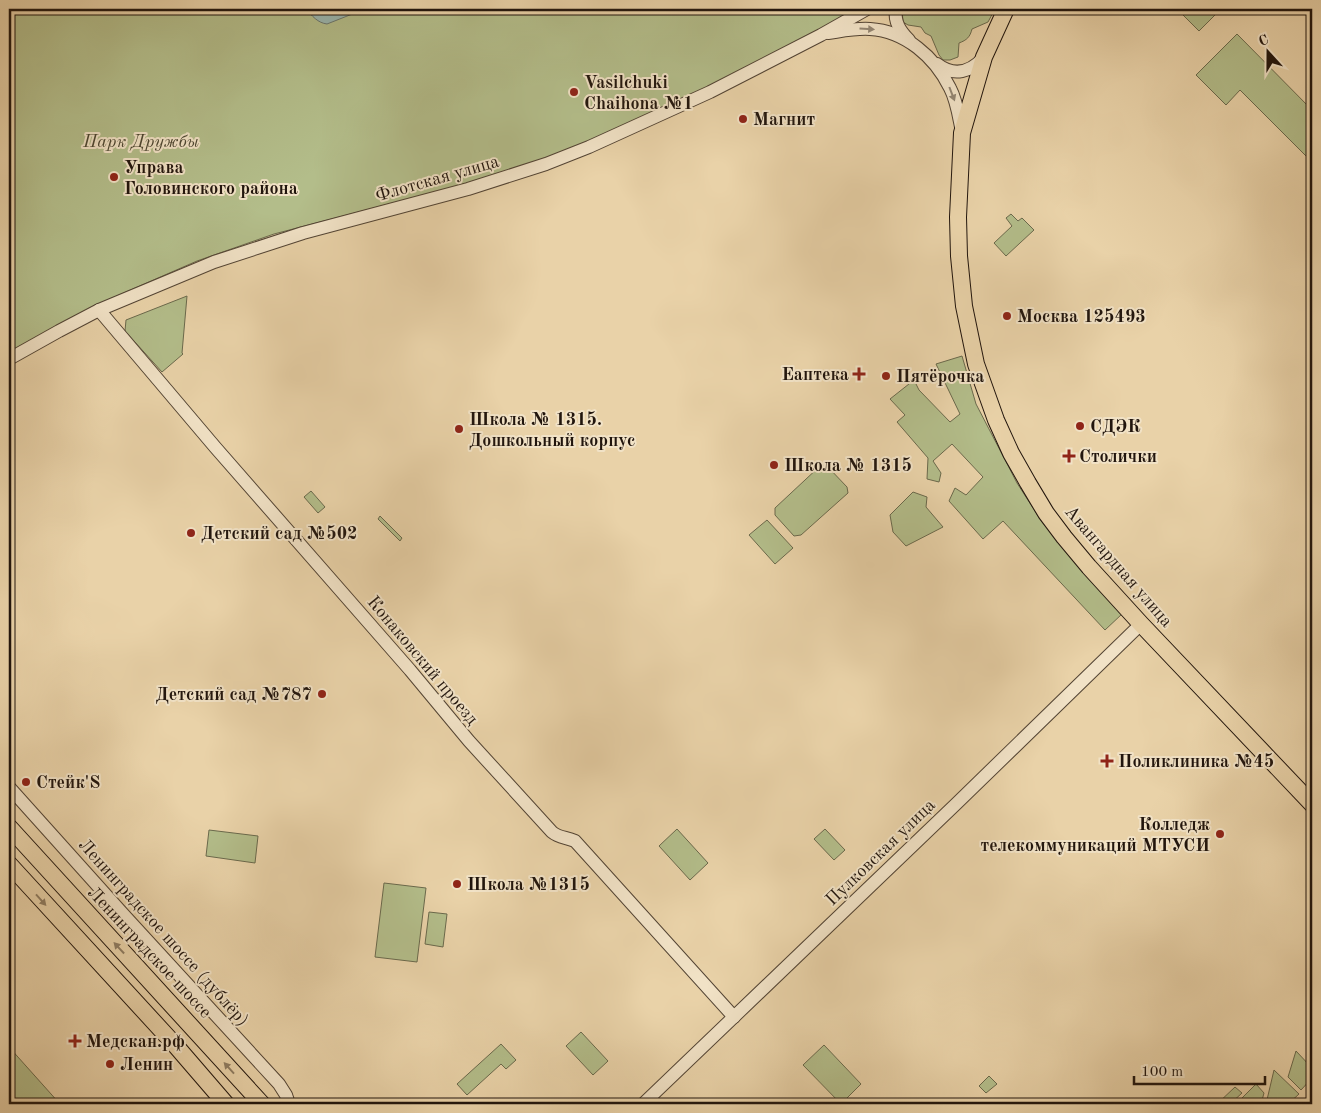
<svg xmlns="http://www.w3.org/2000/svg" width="1321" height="1113" font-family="'Old Standard TT',serif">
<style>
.green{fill:#b3bd8a;stroke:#6a694c}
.water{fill:#99b6b0;stroke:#69766f}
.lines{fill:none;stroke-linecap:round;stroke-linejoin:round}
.minor-casing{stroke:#534434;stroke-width:14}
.major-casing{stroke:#21150d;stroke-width:18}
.minor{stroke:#f1e2c6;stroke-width:12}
.major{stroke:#e9d2a8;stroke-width:16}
.oneway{fill:#938673}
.oneway2{fill:#8f7d62}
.poi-dot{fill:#8f2418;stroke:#f1e2c6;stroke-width:2}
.labels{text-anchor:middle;stroke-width:4;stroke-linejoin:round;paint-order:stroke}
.poi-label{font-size:18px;font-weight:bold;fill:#21150d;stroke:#f1e2c6;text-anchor:start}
.park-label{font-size:18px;font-style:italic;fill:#4d4732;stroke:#f1e2c6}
.street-label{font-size:18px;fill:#21150d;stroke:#f1e2c6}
</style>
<rect width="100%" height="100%" fill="#e9d2a8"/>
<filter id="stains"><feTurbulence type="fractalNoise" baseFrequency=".004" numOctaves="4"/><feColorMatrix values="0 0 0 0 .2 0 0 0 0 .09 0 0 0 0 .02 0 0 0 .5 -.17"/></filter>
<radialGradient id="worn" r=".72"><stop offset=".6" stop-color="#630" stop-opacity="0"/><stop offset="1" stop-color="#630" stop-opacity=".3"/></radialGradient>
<g class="green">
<polygon points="9,9 861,9 695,93 621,127 548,158 454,187 274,234 197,261 96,305 9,352"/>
<path d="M902 9H995L988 22 972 29C970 37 967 40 959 43L958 57 950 60H943L939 55 931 36 925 33 921 27 908 25 903 22Z"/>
<polygon points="1189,9 1221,9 1199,31 1183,15"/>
<polygon points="1237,34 1312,110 1312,162 1240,90 1226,105 1196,75"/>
<polygon points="1011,214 1018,221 1022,218 1034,230 1006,256 994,243 1012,226 1006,218"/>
<polygon points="187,296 182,353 183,354 162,372 125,331 126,320"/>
<polygon points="962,356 976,404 1017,483 1042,522 1122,614 1105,630 1003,521 983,539 949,501 955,488 966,495 983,477 952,444 933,461 941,473 939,482 927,479 928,458 897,422 905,415 890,399 914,380 919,390 950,422 960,414 936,364"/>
<polygon points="820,466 827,466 847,487 848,493 801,535 794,536 775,515 775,508"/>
<polygon points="311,491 325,507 318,513 304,497"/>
<polygon points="913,492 927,497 926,507 943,527 906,546 893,532 890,515"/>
<polygon points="380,516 402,538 400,541 378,519"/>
<polygon points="767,520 793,548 775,564 749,535"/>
<polygon points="677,829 708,863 690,880 659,846"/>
<polygon points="825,829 845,850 834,860 814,839"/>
<polygon points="209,830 258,836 255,863 206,856"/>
<polygon points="384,883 426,888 417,962 375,957"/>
<polygon points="429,912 447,914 443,947 425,944"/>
<polygon points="581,1032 608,1061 593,1075 566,1046"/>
<polygon points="501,1044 516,1060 506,1069 501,1064 467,1095 457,1084"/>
<polygon points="824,1045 861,1084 841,1104 803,1065"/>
<polygon points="9,1047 60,1104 9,1104"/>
<polygon points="1296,1051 1312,1068 1312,1078 1301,1090 1288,1077"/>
<polygon points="1274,1070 1299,1094 1288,1104 1266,1104"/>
<polygon points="989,1076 997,1084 986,1093 979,1086"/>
<polygon points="1256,1084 1264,1093 1261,1104 1236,1104"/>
<polygon points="1235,1087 1242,1093 1230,1104 1217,1104"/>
</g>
<path class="water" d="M306 9H365L327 24C318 23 312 16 306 9Z"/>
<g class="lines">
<g class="minor-casing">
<g id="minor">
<path d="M896 9C894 22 900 31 909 40"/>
<path d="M828 33C842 31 856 28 870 29 905 31 935 57 950 88 957 101 959 118 962 132"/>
<path d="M937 64C954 77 971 72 984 57"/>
<path d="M99 310 215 447 410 670 469 741 552 832C559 838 566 837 575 841L734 1017"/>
<polyline points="9,359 59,331 99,310 214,262 303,233 468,189 546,164 589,147 710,92 821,35 867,9"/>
<polyline points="9,787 123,914 279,1084 286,1095 289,1104"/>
<polyline points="643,1104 956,804 1141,624"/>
</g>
</g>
<g class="major-casing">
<g id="major">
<polyline points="1006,9 984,57 962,133 958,217 959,256 964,306 976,364 996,420 1011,453 1028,483 1046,513 1064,537 1089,567 1141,624 1312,804"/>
<polyline points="9,827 262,1104"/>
<polyline points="9,864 176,1046 226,1104"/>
</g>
</g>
<use href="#minor" class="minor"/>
<use href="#major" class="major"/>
</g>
<defs><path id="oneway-solid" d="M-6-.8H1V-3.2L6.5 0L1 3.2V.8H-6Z" transform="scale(1.25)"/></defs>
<g class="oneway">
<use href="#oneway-solid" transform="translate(867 29) rotate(3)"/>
<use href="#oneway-solid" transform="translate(952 94) rotate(69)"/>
</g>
<g class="oneway2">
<use href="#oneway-solid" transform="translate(41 900) rotate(48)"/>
<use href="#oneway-solid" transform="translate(119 948) rotate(-133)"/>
<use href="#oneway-solid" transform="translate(229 1068) rotate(-132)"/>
</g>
<g class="poi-dot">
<circle cx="574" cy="92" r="5"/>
<circle cx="743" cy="119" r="5"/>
<circle cx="114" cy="177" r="5"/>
<circle cx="1007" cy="316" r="5"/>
<path d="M856.5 366.5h5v5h5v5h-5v5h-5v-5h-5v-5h5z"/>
<circle cx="886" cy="376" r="5"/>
<circle cx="1080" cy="426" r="5"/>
<circle cx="459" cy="429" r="5"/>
<path d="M1066.5 448.5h5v5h5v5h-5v5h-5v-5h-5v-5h5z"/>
<circle cx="774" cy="465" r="5"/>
<circle cx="191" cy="533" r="5"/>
<circle cx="322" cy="694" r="5"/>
<path d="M1104.5 753.5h5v5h5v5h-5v5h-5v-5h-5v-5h5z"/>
<circle cx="26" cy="782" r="5"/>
<circle cx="1220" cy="834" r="5"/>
<circle cx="457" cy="884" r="5"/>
<path d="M72.5 1033.5h5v5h5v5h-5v5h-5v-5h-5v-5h5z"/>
<circle cx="110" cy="1064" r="5"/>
</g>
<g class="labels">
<g class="poi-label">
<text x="584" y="88">Vasilchuki<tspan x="584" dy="21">Chaihona №1</tspan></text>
<text x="753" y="125">Магнит</text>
<text x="124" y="173">Управа<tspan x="124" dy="21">Головинского района</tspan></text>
<text x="1017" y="322">Москва 125493</text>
<text x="849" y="380" text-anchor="end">Еаптека</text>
<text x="896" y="382">Пятёрочка</text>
<text x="469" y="425">Школа № 1315.<tspan x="469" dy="21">Дошкольный корпус</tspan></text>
<text x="1090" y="432">СДЭК</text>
<text x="1079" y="462">Столички</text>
<text x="784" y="471">Школа № 1315</text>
<text x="201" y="539">Детский сад №502</text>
<text x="312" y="700" text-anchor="end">Детский сад №787</text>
<text x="1118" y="767">Поликлиника №45</text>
<text x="36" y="788">Стейк'S</text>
<text x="1210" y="830" text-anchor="end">Колледж<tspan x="1210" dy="21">телекоммуникаций МТУСИ</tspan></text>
<text x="467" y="890">Школа №1315</text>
<text x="86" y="1047">Медскан.рф</text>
<text x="120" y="1070">Ленин</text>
</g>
<g class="park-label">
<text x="141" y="147">Парк Дружбы</text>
</g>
<g class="street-label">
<text transform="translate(437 178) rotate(-16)" y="6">Флотская улица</text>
<text transform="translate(1119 566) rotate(49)" y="6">Авангардная улица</text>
<text transform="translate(423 660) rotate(50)" y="6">Конаковский проезд</text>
<text transform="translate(880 852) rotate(-44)" y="6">Пулковская улица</text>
<text transform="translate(164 932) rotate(48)" y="6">Ленинградское шоссе (дублёр)</text>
<text transform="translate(150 952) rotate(47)" y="6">Ленинградское шоссе</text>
</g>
</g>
<rect width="1321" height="1113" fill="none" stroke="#e9d2a8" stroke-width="30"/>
<rect x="10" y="10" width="1301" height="1093" fill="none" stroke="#21150d" stroke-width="2.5"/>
<rect x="15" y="15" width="1291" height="1083" fill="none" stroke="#21150d"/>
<g transform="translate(1268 52) rotate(339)" stroke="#f1e2c6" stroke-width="4" paint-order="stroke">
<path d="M0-4L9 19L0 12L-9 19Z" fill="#21150d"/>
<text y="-8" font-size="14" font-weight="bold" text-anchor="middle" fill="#21150d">С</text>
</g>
<path d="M1134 1076v8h131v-8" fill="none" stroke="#21150d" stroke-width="2.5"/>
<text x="1141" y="1076" font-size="15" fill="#21150d" stroke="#f1e2c6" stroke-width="4" paint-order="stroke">100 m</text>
<rect width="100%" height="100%" filter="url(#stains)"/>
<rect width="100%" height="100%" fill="url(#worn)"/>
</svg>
